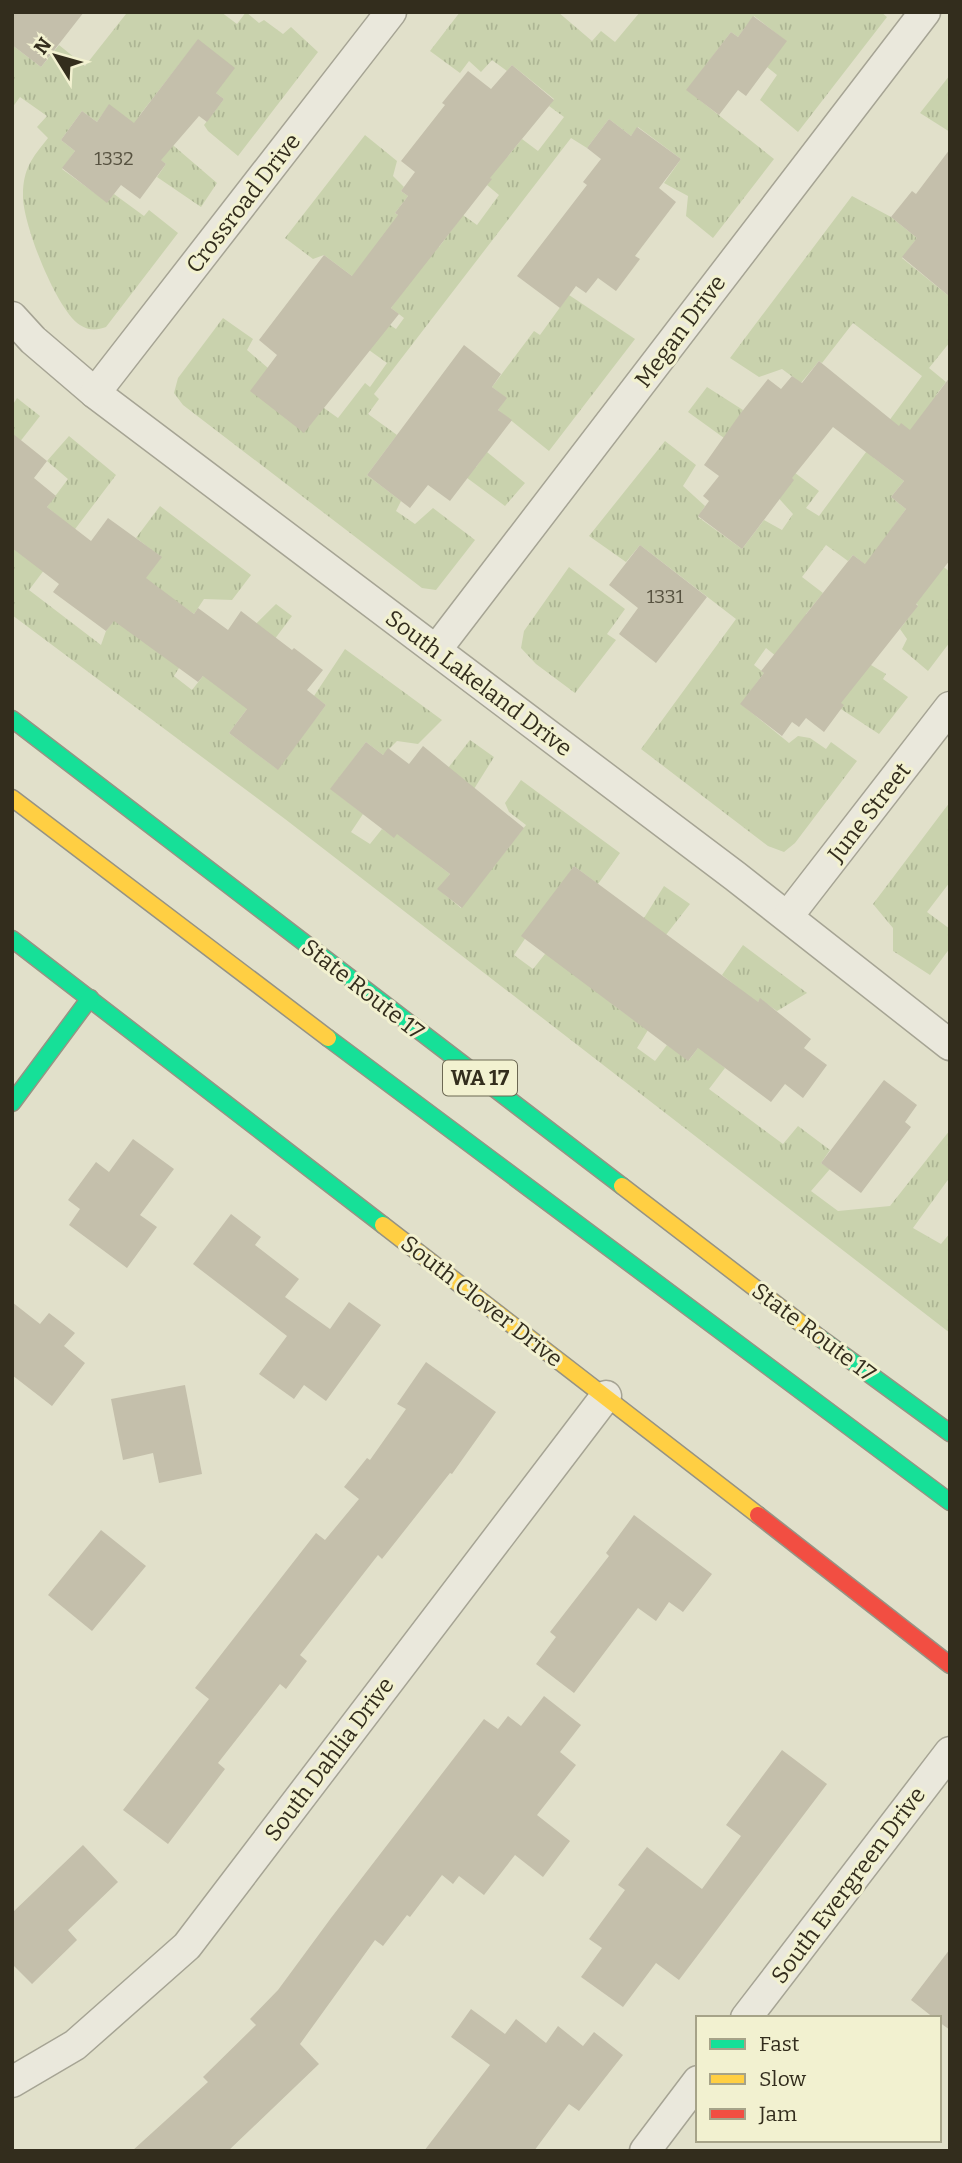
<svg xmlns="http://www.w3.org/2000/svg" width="962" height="2163" font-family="Bitter,serif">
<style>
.grass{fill:url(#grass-tufts)}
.building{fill:#c4bfab}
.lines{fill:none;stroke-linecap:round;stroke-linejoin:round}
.street-casing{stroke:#a6a494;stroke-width:33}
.fast-casing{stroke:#969384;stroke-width:19}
.slow-casing{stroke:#969384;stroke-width:19}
.jam-casing{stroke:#969384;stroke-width:19}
.street{stroke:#eae8dc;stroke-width:30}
.fast{stroke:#16e098;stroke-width:16}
.slow{stroke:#ffcf43;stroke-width:16}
.jam{stroke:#f24e42;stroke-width:16}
.labels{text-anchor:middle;stroke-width:6;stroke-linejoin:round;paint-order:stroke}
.number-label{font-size:19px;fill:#575240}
.shield{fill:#f2f1d0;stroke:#6c6853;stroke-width:2}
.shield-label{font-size:21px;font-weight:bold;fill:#332d1d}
.street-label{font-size:23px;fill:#332d1d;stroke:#f2f1d0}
</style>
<defs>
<pattern id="grass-tufts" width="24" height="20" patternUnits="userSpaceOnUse" patternTransform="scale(1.75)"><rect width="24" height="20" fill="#c9d2ad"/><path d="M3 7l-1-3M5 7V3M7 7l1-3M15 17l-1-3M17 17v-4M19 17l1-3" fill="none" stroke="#adb594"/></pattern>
</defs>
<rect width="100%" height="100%" fill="#e1e0ca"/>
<g class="grass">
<path d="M125 12H221L237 24 246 12 259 23 264 20 283 34 291 27 318 52 238 156 208 131 204 125 224 99 216 93 198 40 139 116 217 183 201 207 157 177 166 164 135 141 109 105 97 122 82 111 61 140 75 151 62 169 107 202 114 194 144 216 149 210 178 233 106 327C97 330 89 331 80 325 57 311 22 223 23 195 23 169 32 158 48 138L37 127 47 116 20 97 12 108V45L41 67 59 45 85 66 126 14Z"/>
<polygon points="460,12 558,12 592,41 601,31 615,42 640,12 881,12 887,17 798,132 760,100 777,75 767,67 786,41 754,16 738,37 731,32 687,90 774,159 713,238 686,216 688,196 664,183 681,159 638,127 631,136 609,119 587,148 571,138 374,394 379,399 368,414 397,435 367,475 401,501 396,511 415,524 433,508 475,540 436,590 422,588 183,405 174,393 178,378 223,318 253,339 247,350 268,368 338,418 365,383 370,387 387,363 362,345 381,319 396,329 404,318 391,308 410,282 352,276 324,255 313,259 285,238 365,135 397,161 393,176 404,187 401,191 408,196 395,213 439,247 463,215 477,225 499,195 487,185 491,179 479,169 508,156 522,139 538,151 564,117 549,106 554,99 512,65 507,71 492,60 481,72 469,61 460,73 430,51"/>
<polygon points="950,75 950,132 920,113"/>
<polygon points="852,196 891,217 917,238 902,258 950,297 950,342 929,368 946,382 936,395 943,402 933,414 874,458 904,481 891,497 906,509 893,527 950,572 950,642 928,671 902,649 907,639 900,629 918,605 853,555 848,561 826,545 802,577 823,593 806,614 871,665 886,674 883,679 908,697 879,734 841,709 766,648 754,665 764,673 741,704 789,743 798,736 810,738 826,749 831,742 857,761 795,843 784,852 768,846 641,749 736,619 640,545 626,562 589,536 665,441 696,465 683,486 705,506 698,517 742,549 764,520 782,530 793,514 724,438 688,412 707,387 743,410 733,426 819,491 806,508 819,516 922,376 853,323 822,363 819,361 801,383 782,369 759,377 730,358"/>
<polygon points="569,295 635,339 549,451 498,410 506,398 492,387 534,331 540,335"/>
<polygon points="17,398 40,416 12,452 12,406"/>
<polygon points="69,436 116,475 29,590 101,645 106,631 161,557 136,538 160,506 251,575 232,600 204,599 194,614 176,601 179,668 174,676 192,690 203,676 276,604 292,616 241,684 256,697 229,733 277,769 326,705 314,696 345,649 442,720 418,744 397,741 383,755 366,742 331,789 363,814 351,832 370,844 382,829 394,837 470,740 494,757 474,789 420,851 450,874 438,889 461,908 526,825 509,812 505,803 521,780 620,853 598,884 574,866 514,955 533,969 545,954 644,918 664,886 690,904 612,1004 648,1030 637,1048 655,1061 667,1045 689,1060 741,990 722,975 743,945 807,993 777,1011 760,999 715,1060 725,1068 709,1089 783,1144 798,1126 830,1150 821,1163 830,1169 811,1191 838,1211 890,1206 950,1130 950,1177 913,1228 941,1244 950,1233 950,1333 285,819 12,615 12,548 63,520 47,507 68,479 47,461"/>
<polygon points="487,452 525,483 505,506 459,472 466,462 476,467"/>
<polygon points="569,567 625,609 607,634 616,640 575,693 536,664 521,648 524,631"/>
<polygon points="950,802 950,882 927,912 950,929 950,948 930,975 893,951 893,928 873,904"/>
</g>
<g class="building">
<polygon points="12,12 84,12 41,67 12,45"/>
<polygon points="753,16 787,41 746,96 738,90 719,115 686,90 731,32 738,37"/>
<polygon points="198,39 235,68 216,93 224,99 207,122 199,116 161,160 166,164 140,199 121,185 107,203 62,168 75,151 61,140 82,111 97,122 109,104 134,123"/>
<polygon points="512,65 554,100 490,178 492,179 391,308 399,314 304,433 250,391 277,355 259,340 324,255 352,276 398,215 395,213 408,196 401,191 415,172 401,161 445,105 442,103 468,71 491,89"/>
<polygon points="609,119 631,136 637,127 681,159 659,188 676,202 635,256 640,259 616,291 598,278 586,293 576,286 560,308 517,276 587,185 583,182 601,159 587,148"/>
<polygon points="950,149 950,297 902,257 917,238 891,217 912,191 916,194"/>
<polygon points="464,345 501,374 492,387 507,398 498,410 512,420 450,501 428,485 410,508 367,475"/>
<polygon points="819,361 899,426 901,423 910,430 950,377 950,560 916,604 918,606 841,703 844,705 824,732 806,718 799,727 792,722 782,736 740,704 764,673 761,671 853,555 865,564 906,509 891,497 904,481 833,427 792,478 794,480 742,549 698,516 709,501 703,496 719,476 704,465 740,414 768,379 781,389 792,376 802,383"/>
<polygon points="12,433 47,461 34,478 56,496 47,507 91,541 108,518 162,557 146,578 194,614 198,608 228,630 241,611 292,650 294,648 323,670 307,690 326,705 278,770 229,733 247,709 203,676 198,682 114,621 106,631 53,592 59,584 12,548"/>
<polygon points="640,545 707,597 656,663 619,634 638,608 609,585"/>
<polygon points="366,742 383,755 388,748 409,764 423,746 524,828 462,908 437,889 450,874 397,834 394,838 330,789"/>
<polygon points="574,866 758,1002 760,998 811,1039 804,1048 827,1065 803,1098 785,1084 771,1102 698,1048 688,1061 521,936"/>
<polygon points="884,1080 917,1105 905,1122 911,1127 861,1193 821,1163"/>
<polygon points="133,1139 174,1169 140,1215 157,1227 127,1268 69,1225 80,1209 68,1200 96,1162 109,1172"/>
<polygon points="231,1214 261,1237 255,1245 299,1279 285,1297 330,1329 349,1302 381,1325 326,1401 304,1385 294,1399 259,1374 287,1336 193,1264"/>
<polygon points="12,1302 40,1324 49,1313 75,1333 64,1346 85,1363 52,1406 12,1375"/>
<polygon points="426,1362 496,1412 452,1474 450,1473 382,1559 378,1555 300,1655 307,1661 286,1689 280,1684 218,1763 225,1769 168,1844 123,1810 209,1699 195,1688 316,1533 325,1540 359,1499 344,1487 367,1458 370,1460 406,1409 397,1404"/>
<polygon points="185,1385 202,1474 159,1483 153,1453 123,1460 111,1399"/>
<polygon points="634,1515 712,1574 683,1612 669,1602 656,1621 638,1608 574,1693 536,1664 556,1637 550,1632 609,1556 606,1553"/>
<polygon points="101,1530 146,1566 92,1631 48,1595"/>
<polygon points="544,1696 581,1725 560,1752 576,1765 537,1815 570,1841 543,1877 515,1855 484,1895 459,1876 453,1884 442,1875 410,1917 407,1915 383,1946 375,1940 300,2044 319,2064 228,2151 132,2151 208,2082 203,2077 256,2025 250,2019 278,1990 331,1918 484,1719 498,1729 508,1716 521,1726"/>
<polygon points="782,1750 827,1784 679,1980 656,1963 623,2007 581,1977 602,1948 589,1939 625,1890 618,1885 647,1847 702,1889 741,1836 726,1825"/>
<polygon points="83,1845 118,1882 68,1930 77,1940 32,1984 12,1964 12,1913"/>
<polygon points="950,1949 950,2030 939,2022 939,2018 934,2018 911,2000"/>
<polygon points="471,2009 505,2034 516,2019 546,2043 558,2026 583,2046 594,2032 623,2055 579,2111 569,2104 534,2151 424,2151 490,2065 451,2037"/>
</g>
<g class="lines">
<g class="street-casing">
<g id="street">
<polyline points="12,317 33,340 95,393 735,876 950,1045"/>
<polyline points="95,393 391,12"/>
<polyline points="436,650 925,12"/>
<polyline points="788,916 950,707"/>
<polyline points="746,2018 950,1752"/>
<polyline points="12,2082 75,2045 187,1946 606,1396"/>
<polyline points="645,2151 698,2081"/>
</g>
</g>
<g class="fast-casing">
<g id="fast">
<polyline points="12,719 622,1186"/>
<polyline points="12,939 383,1225"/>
<polyline points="328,1038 950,1502"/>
<polyline points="12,1103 90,998"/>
<polyline points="820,1338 950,1433"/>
</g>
</g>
<g class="slow-casing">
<g id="slow">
<polyline points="12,798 328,1038"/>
<polyline points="622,1186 820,1338"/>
<polyline points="383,1225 758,1515"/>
</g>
</g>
<g class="jam-casing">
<polyline id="jam" points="758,1515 950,1665"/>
</g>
<use href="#street" class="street"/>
<use href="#fast" class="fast"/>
<use href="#slow" class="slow"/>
<use href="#jam" class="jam"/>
</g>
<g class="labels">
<g class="number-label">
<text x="114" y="165">1332</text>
<text x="665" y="603">1331</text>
</g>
<rect class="shield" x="443" y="1060.5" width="74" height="35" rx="5"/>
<g class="shield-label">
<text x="480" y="1085">WA 17</text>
</g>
<g class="street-label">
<text transform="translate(243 203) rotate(-52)" y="8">Crossroad Drive</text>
<text transform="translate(680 331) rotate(-53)" y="8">Megan Drive</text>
<text transform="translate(479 683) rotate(37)" y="8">South Lakeland Drive</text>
<text transform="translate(869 812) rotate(-52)" y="8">June Street</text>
<text transform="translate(363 989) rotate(38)" y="8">State Route 17</text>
<text transform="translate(482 1301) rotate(38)" y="8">South Clover Drive</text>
<text transform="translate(814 1332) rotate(37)" y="8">State Route 17</text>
<text transform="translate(329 1759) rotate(-53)" y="8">South Dahlia Drive</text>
<text transform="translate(848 1885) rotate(-53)" y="8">South Evergreen Drive</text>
</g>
</g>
<rect width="962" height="2163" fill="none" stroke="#332d1d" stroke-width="28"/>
<rect x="696" y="2016" width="245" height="126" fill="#f2f1d0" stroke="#a6a388" stroke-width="2"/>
<rect x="710" y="2039" width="35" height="10" fill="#16e098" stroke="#a6a388" stroke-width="2"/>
<text x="759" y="2051" font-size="21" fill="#332d1d">Fast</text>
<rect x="710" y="2074" width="35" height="10" fill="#ffcf43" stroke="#a6a388" stroke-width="2"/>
<text x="759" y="2086" font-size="21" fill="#332d1d">Slow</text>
<rect x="710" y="2109" width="35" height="10" fill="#f24e42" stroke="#a6a388" stroke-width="2"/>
<text x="759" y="2121" font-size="21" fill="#332d1d">Jam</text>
<g transform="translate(56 56) rotate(307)" stroke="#f2f1d0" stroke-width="5" paint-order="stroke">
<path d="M0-5L12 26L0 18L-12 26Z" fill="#332d1d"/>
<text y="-10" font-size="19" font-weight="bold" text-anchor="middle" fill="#332d1d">N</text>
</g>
</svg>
